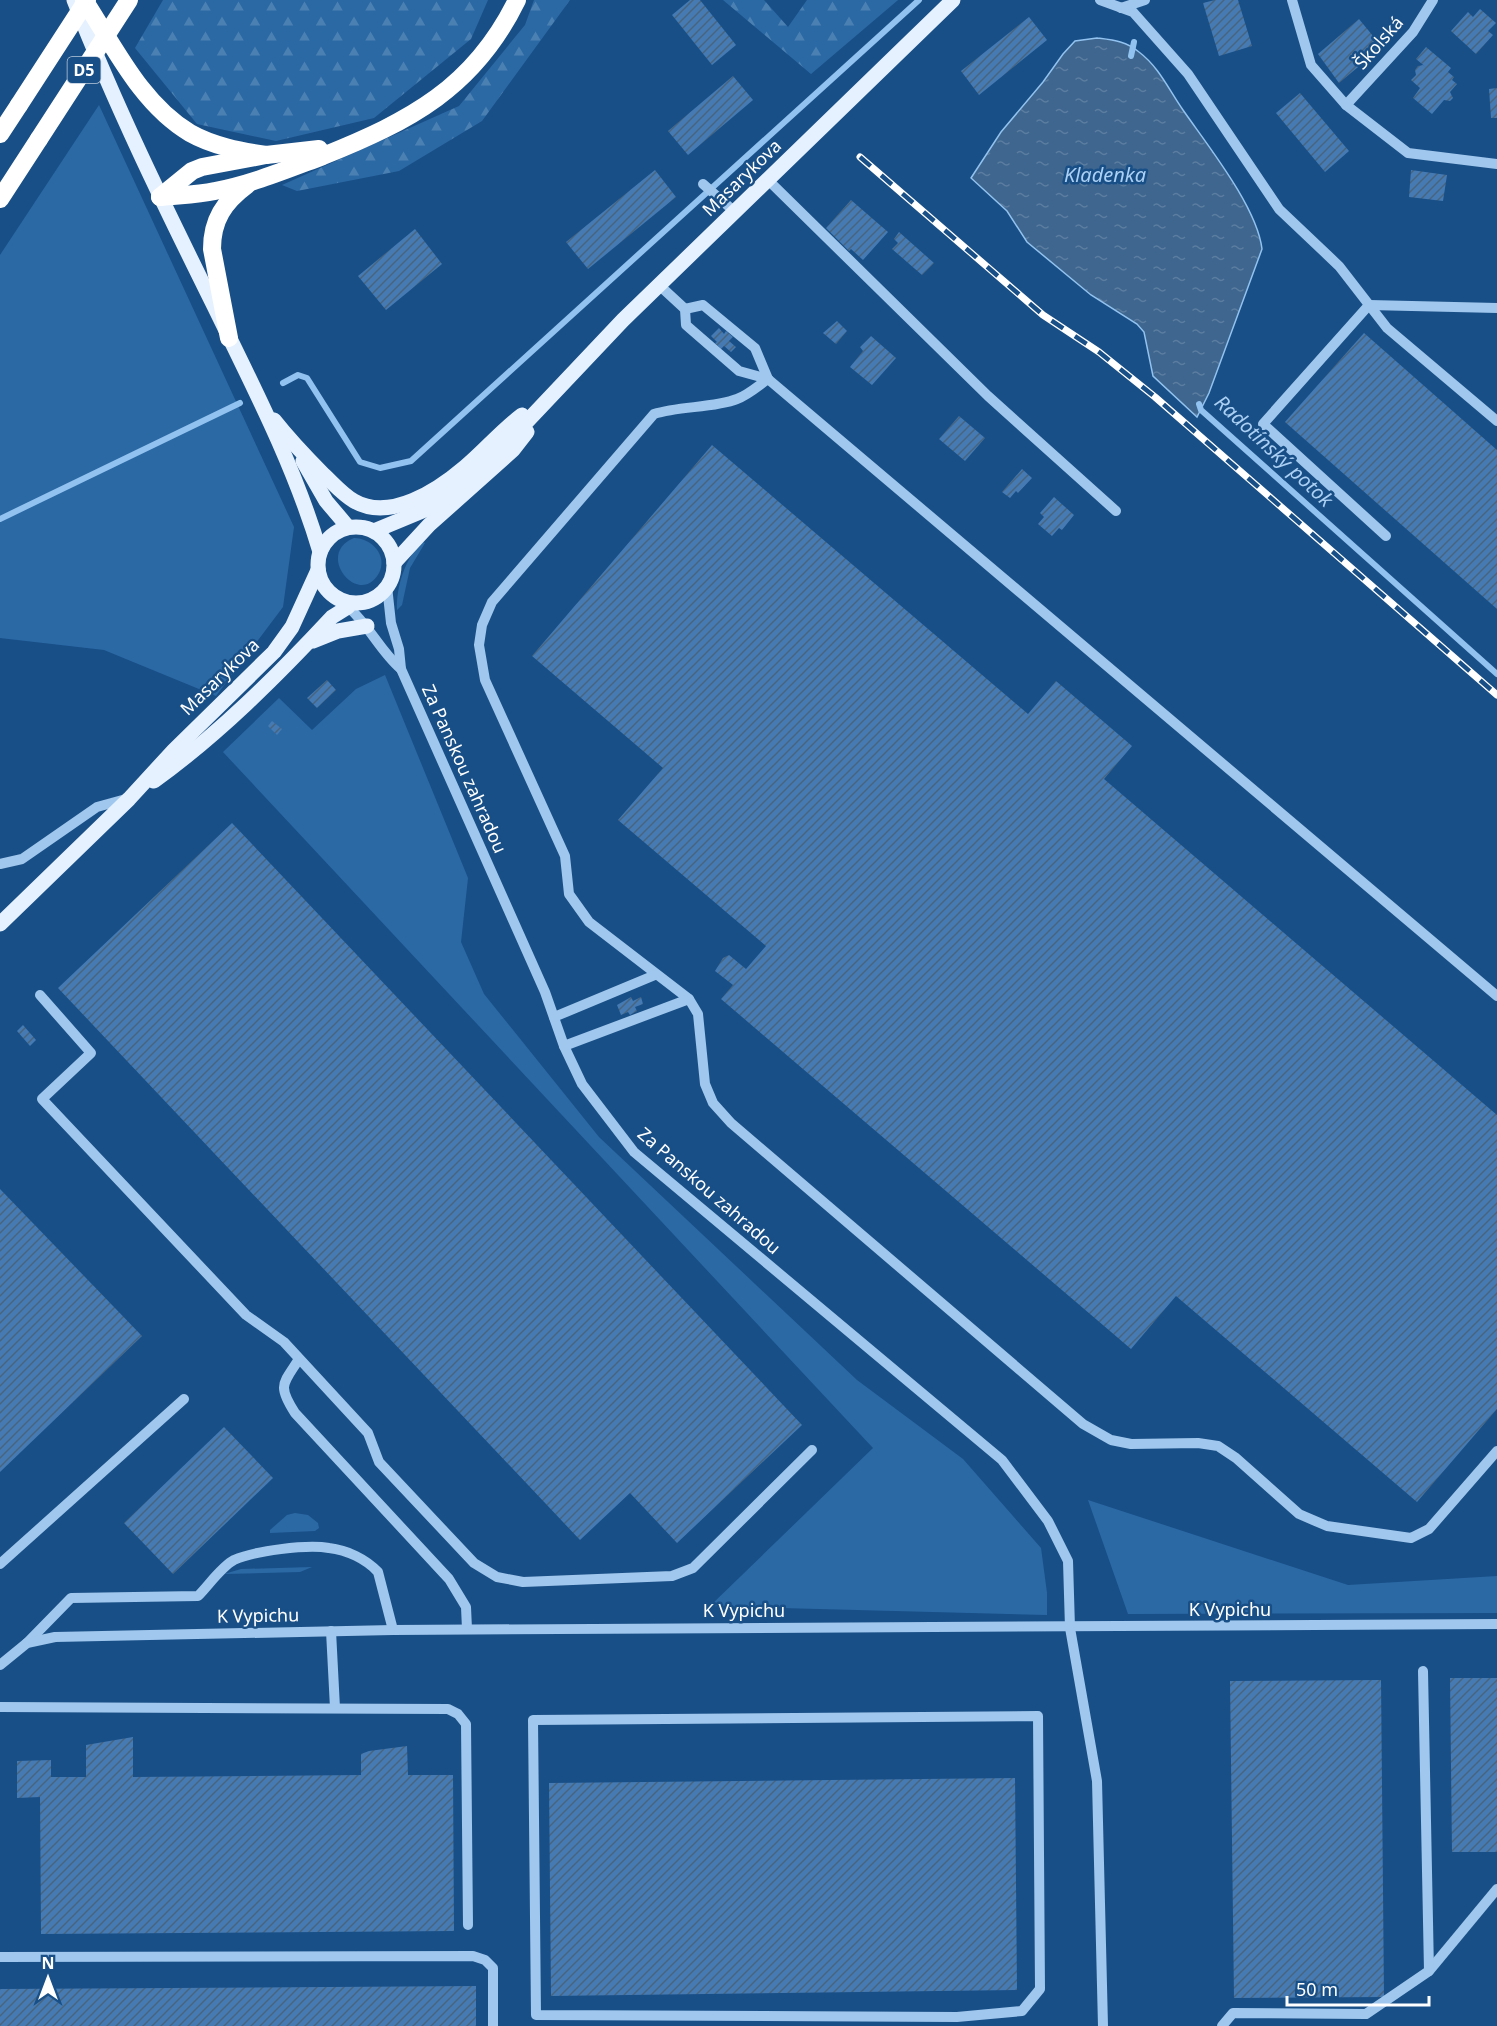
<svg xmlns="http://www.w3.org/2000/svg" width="1497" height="2026" font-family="'Noto Sans',sans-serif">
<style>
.grass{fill:#2b69a5}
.forest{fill:url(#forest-firs)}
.water{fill:url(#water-ripples);stroke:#92c2ef;stroke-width:1.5}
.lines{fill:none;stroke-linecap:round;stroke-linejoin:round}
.stream{stroke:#92c2ef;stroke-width:6}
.building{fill:url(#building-hatch)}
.minor{stroke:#a0c7ed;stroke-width:10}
.major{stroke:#e5f1ff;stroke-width:15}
.highway{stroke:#fff;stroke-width:18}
.rail-casing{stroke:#fff;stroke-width:7}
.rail{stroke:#194f87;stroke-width:4.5;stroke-dasharray:14;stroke-linecap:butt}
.highway-bridge{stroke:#fff;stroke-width:18}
.labels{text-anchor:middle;stroke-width:5;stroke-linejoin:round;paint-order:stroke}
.shield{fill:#194f87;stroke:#bacadb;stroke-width:1.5}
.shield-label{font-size:16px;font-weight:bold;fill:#fff}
.street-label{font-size:18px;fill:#fff;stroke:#194f87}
.water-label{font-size:20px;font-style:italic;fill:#abd0f4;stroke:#194f87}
</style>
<defs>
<pattern id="forest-firs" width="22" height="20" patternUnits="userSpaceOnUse" patternTransform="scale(1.5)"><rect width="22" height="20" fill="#2b69a5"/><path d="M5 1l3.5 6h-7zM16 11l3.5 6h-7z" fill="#4b80b2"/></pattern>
<pattern id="water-ripples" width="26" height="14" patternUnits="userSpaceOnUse" patternTransform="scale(1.5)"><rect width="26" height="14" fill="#3e668f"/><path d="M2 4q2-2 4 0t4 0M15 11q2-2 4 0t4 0" fill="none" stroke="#5b7da0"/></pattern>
<pattern id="building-hatch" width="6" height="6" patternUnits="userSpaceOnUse" patternTransform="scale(1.5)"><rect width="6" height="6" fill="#457bb2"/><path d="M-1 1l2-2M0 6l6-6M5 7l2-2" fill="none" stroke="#48647f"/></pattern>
</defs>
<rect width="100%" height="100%" fill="#194f87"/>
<g class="grass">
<polygon points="99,105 294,527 283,607 216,696 104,650 0,638 0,255"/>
<path d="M354 538C371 538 388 555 379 573 359 609 314 554 354 538Z"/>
<path d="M423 542 425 543 410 568 402 605 397 610C396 588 405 557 423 542Z"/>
<polygon points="385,675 468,878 461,942 484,994 599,1137 857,1380 963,1459 1041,1548 1047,1593 1047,1615 710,1606 873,1448 223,752 279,698 312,730 356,689"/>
<polygon points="1088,1500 1348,1585 1497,1576 1497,1613 1128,1614"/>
<polygon points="295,1513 308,1515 318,1523 319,1528 315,1531 270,1533 270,1530 287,1515"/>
<polygon points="312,1567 300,1572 224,1574 241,1569"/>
</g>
<g class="forest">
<polygon points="163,0 488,0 471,39 374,118 276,141 197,124 135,48"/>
<polygon points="534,0 570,0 482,121 399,171 297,191 282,185 459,106 525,25"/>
<polygon points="723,0 764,0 788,27 807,0 898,0 811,74"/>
</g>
<path class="water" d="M1097 38C1113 40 1126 41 1139 52 1159 67 1169 90 1183 110 1208 146 1257 207 1262 249L1209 393 1197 417 1153 376 1144 332 1137 324 1091 295 1027 242 1007 211 971 178 1001 132 1043 82 1063 54 1075 41Z"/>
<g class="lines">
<g class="stream">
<polyline points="1131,56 1134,42"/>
<polyline points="283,383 298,375 307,378 360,462 380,468 411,461 919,0"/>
<polyline points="1199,404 1201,410 1497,674"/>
<polyline points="0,519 240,403"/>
</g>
</g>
<g class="building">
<polygon points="690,0 700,0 736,45 712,65 672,15"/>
<polygon points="1215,0 1238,0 1252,46 1219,56 1203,3"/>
<polygon points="1480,9 1496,23 1488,31 1493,35 1476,54 1451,31 1468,12 1473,17"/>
<polygon points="1029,17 1047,40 979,95 961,71"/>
<polygon points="1359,19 1382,47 1339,83 1318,54"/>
<polygon points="1426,47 1451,68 1448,72 1454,77 1452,80 1457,84 1450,92 1453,98 1450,101 1444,100 1432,114 1413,98 1420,88 1411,80 1416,75 1415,70 1418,66 1423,65 1428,69 1416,59"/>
<polygon points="733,76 753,100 688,155 668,131"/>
<polygon points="1497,88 1497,118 1491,118 1489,89"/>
<polygon points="1300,93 1349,151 1325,172 1276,113"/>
<polygon points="655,170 676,197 588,269 566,242"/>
<polygon points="1411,170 1447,175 1443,201 1409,197"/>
<polygon points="851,200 888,232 863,260 851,249 849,251 826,228"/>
<polygon points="415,229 442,264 386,310 358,276"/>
<polygon points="899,232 934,263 922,275 892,249 898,243 894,239"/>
<polygon points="837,321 847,331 836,344 823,333"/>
<polygon points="719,328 724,334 726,331 733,337 729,341 736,347 731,352 724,346 721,349 715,343 717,342 711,336"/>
<polygon points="1364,333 1497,450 1497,609 1285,422"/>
<polygon points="871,336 896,358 872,385 850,367 863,351 860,347"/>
<polygon points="959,416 985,438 965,461 939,439"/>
<polygon points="712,445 1028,714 1056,681 1132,746 1104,779 1497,1115 1497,1409 1417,1502 1176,1296 1131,1349 721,999 733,985 715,971 723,958 729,955 746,969 766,946 618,820 663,768 532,656"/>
<polygon points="1022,469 1032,478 1018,493 1016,491 1010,498 1002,492"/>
<polygon points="1054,497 1074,515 1062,530 1059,528 1052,536 1038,524 1044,517 1040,513"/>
<polygon points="327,680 336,690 317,708 307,698"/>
<polygon points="272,721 282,729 277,735 268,726"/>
<polygon points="232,823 802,1425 677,1543 630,1493 580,1540 58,988"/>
<polygon points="631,997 633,1001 641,997 643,1004 635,1007 637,1011 630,1015 628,1012 621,1015 617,1005"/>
<polygon points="23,1025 36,1040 30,1046 17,1031"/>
<polygon points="0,1189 142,1336 0,1472"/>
<polygon points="224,1427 273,1478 173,1574 124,1523"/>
<polygon points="1450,1678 1497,1678 1497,1852 1452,1852"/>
<polygon points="1381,1680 1384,1997 1234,1998 1230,1681"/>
<polygon points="133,1737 133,1777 361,1775 361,1754 369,1751 407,1746 408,1775 453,1775 454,1931 41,1934 40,1797 17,1798 17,1761 51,1760 51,1777 86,1777 86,1745"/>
<polygon points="1015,1778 1017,1990 551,1996 549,1783"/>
<polygon points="476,1986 476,2026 0,2026 0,1989"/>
</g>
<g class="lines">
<g class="minor">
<polyline points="1100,0 1133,12 1188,74 1279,209 1339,266 1387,328 1497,421"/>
<polyline points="1292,0 1311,65 1346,105 1408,153 1497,164"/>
<polyline points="1121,8 1145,0"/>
<polyline points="1346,105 1413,32 1433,0"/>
<polyline points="768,180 988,396 1116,511"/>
<polyline points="703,184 735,212"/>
<polyline points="659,285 685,309 686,325 739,371 768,379 1497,996"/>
<polyline points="685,309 703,305 755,348 768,379"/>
<path d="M768 379C758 386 748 395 737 399 714 408 679 406 654 414L492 602 482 625 479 645 485 680 565 856 569 894 589 922 689 999 698 1014 705 1084 713 1103 731 1123 1083 1424 1111 1440 1131 1444 1198 1443 1218 1446 1236 1458 1299 1514 1327 1526 1411 1538 1429 1529 1497 1451"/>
<polyline points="1386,536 1263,424 1369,305 1497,308"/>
<polyline points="387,586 391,623 399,649 401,669 545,992 564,1046 582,1084 634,1152 1002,1460 1048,1521 1068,1561 1070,1628 1097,1781 1103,2026"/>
<path d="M349 602 348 607C369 625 380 651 401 669"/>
<polyline points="0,864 22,859 97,807 126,799"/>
<polyline points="40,995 91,1053 42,1099 246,1315 284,1342 368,1433 379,1462 474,1563 497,1577 523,1582 672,1576 693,1568 812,1450"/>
<polyline points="554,1017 655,975"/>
<polyline points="564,1046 689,999"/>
<path d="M299 1359C283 1384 277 1385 295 1413L449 1579 466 1607 467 1629"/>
<polyline points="0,1564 184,1399"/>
<polyline points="331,1631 335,1708"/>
<path d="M27 1643 71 1598 198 1596C208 1586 222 1566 234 1560 254 1551 307 1544 329 1548 347 1550 366 1559 378 1572L393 1630"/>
<polyline points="0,1665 27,1643 55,1637 393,1630 1497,1624"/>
<polyline points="0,1707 448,1709 458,1714 466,1724 468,1925"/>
<polygon points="1038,1716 1040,1989 1022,2011 957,2017 536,2015 533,1720"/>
<polyline points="0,1957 473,1956 485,1960 493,1968 493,2026"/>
<polyline points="1429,1971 1497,1889"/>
<polyline points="1222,2026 1233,2013 1366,2014 1429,1971 1423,1671"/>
</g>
<g class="major">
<path d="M74 0C115 105 164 205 214 306 253 386 295 467 320 552"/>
<path d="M274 420C289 439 305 456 323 474 333 483 342 494 354 501 390 522 438 490 465 467 485 450 501 431 522 415"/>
<polyline points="303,461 326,501 348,527"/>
<circle cx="356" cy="565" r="38"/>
<polyline points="374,531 427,509 464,481 518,431 623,320 953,0"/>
<polyline points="394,563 429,525 513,450 527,432"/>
<polyline points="313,641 338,631 367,626"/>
<path d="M154 781C219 734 277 676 332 617L348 607"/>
<polyline points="0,924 129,799 174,750 274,652 292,627 318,570"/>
</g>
<g class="highway">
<path d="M84 0C114 46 141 104 190 133 213 146 240 151 266 155"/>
<polyline points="0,134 19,105"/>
<path d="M160 197C178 195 197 195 215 191 252 184 288 169 323 156 410 121 474 88 517 0"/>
<polyline points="160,197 192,171 202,167 266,155 319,149"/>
<polyline points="0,199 39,139"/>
<path d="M229 338 212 249C212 220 224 202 247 185"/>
</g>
<g class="rail-casing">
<polyline id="rail" points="860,157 1043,315 1099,352 1155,397 1497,695"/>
</g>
<use href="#rail" class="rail"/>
<g class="highway-bridge">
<polyline points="19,105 87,0"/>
<polyline points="39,139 129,0"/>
</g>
</g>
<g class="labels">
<rect class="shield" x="67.5" y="57" width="33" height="26" rx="4.5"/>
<g class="shield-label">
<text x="84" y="76">D5</text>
</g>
<g class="street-label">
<text transform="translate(1379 43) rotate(-49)" y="6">Školská</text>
<text transform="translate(742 178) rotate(-44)" y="6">Masarykova</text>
<text transform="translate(220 677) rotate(-44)" y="6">Masarykova</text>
<text transform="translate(464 769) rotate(66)" y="6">Za Panskou zahradou</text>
<text transform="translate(709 1191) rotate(41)" y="6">Za Panskou zahradou</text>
<text x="1230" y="1616">K Vypichu</text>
<text x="744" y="1617">K Vypichu</text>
<text transform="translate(258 1616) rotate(-1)" y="6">K Vypichu</text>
</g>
<g class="water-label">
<text x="1105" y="182">Kladenka</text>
<text transform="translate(1274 451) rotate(43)" y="7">Radotínský potok</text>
</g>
</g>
<g transform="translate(48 1978)" stroke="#194f87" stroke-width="4.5" paint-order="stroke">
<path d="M0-4.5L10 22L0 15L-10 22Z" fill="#ffffff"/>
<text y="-9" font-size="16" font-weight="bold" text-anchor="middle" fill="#ffffff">N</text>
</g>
<path d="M1287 1996v9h142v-9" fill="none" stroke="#ffffff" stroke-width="3"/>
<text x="1296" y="1996" font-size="18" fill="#ffffff" stroke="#194f87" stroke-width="4.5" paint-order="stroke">50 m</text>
</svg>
